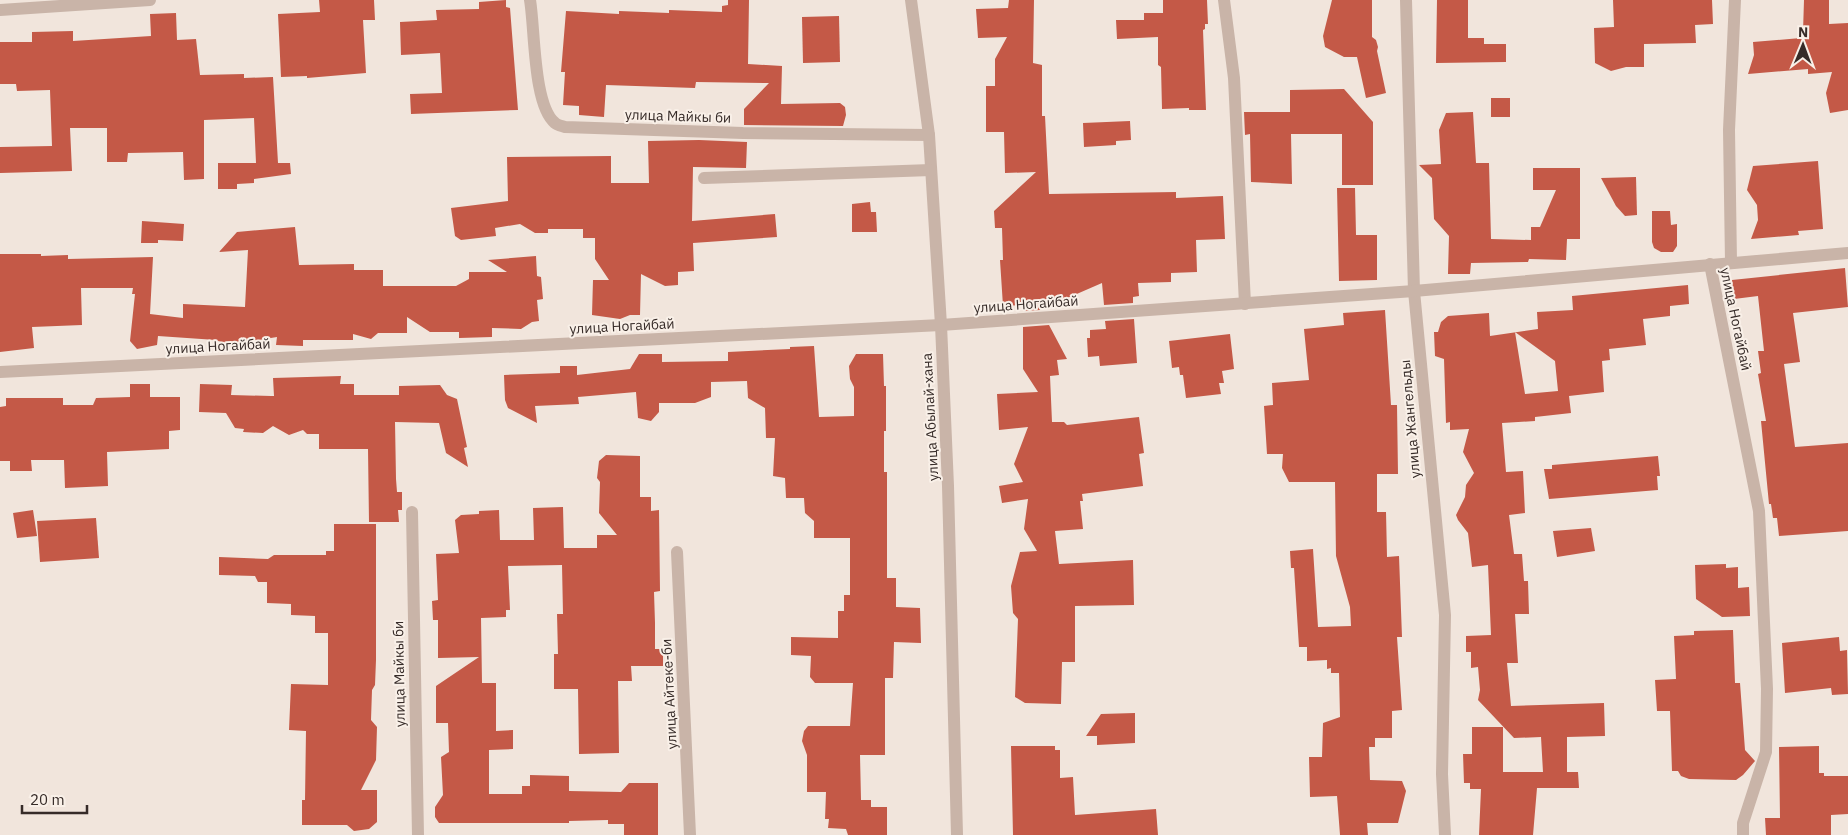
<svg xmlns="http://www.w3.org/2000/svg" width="1848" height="835" font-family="'IBM Plex Sans',sans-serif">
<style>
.building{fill:#c45947;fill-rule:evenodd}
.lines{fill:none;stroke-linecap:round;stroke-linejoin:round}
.minor{stroke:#c9b4a8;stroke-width:12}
.labels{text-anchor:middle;stroke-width:4;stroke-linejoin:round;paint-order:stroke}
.street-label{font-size:14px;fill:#362b28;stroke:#f9f0e8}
</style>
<rect width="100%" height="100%" fill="#f1e5dc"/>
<g class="building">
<polygon points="319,0 374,0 375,20 363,20 366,73 307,78 307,76 281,77 278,14 320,12"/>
<polygon points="506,0 506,7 510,8 518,110 411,114 410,94 442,93 440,53 401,55 400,22 437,20 436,10 479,9 479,2"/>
<polygon points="728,0 749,0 748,64 782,66 781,104 840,103 845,107 846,115 843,126 744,125 744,109 769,83 696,82 695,88 606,85 604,117 579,115 579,106 563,105 565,72 561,72 566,11 619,14 619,11 669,13 669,10 722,12 722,6 728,5"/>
<polygon points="1009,0 1034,0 1033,63 1042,65 1042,116 1045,116 1049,194 1176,192 1176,198 1223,196 1225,239 1196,240 1197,272 1171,273 1171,282 1138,283 1139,296 1133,297 1133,303 1104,305 1102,283 1056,303 1037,304 1040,310 1022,311 1022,305 1003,306 1000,260 1003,260 1002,228 995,228 994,211 1036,172 1005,173 1004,132 986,132 986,86 995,86 995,59 1007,37 978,38 976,9 1008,8"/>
<polygon points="1163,0 1207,0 1208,24 1205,24 1205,29 1203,30 1206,110 1189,110 1189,108 1162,109 1161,67 1158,65 1158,37 1117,39 1116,20 1144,20 1144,13 1163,13"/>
<polygon points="1332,0 1372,0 1372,37 1376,40 1378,47 1377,51 1386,93 1366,98 1357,57 1344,57 1325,47 1323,36"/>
<polygon points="1437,0 1468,0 1468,38 1484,38 1484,44 1506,44 1506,62 1436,63"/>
<polygon points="1613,0 1712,0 1713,24 1695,25 1696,43 1644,44 1644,67 1626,67 1611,71 1595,63 1594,28 1614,27"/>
<polygon points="1804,0 1829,0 1829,24 1848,23 1848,110 1830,113 1826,93 1832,72 1808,74 1808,69 1748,74 1754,55 1753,42 1801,38 1800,32 1803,32"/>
<polygon points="176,13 177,40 196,39 200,75 244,74 244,78 273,77 278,163 290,163 291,174 254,179 254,183 237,184 237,189 218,189 218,163 256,163 254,118 204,120 204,179 184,180 183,152 128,153 127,162 107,162 107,128 70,128 72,171 0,173 0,147 52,146 50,90 17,91 16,84 0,84 0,42 32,42 32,32 73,31 73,41 151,36 150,14"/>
<polygon points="839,16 840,62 803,63 802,17"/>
<polygon points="1344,89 1373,122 1373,185 1342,185 1342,134 1291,134 1292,184 1251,182 1250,134 1245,135 1244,112 1290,112 1290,90"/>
<rect x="1491" y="98" width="19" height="19"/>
<polygon points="1473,112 1476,163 1489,163 1491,239 1531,240 1531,227 1540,227 1556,190 1533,190 1533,168 1580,168 1580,239 1567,239 1566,260 1529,259 1528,262 1471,263 1470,274 1448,274 1449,236 1434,219 1432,178 1419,165 1441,164 1439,130 1446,113"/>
<polygon points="1130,121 1131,140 1116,141 1116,145 1084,147 1083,123"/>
<polygon points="699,140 747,142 746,168 693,167 692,221 775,214 777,237 693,243 694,271 678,272 678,285 665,286 641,274 640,315 630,315 620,319 592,315 593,280 609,280 595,259 595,238 583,238 583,229 548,229 548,233 535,233 520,224 495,228 496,236 461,240 455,236 451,208 508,201 507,157 611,156 611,183 649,183 648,141"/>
<polygon points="1818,161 1823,229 1798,231 1799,235 1751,239 1758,220 1757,205 1747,190 1753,166"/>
<polygon points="1636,177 1637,215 1625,216 1616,206 1601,178"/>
<polygon points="1337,188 1355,188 1356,235 1377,235 1377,280 1339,281"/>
<polygon points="870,202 871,212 876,212 877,232 852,232 852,204"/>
<polygon points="1652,211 1670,211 1671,225 1677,224 1677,246 1673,252 1661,252 1654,248 1652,242"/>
<polygon points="142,221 184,224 183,241 158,240 158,243 141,243"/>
<polygon points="295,227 299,265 354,264 354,270 383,270 383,286 456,286 469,279 469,272 507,272 488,260 536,256 537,276 541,277 543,299 537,300 539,321 532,322 521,329 492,328 492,337 459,338 459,332 430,332 407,317 407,333 378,333 371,339 353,334 353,340 303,340 303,346 276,345 277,337 229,345 216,340 158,336 157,345 137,349 130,341 135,294 132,294 133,288 81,288 82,325 32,327 34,348 0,352 0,254 41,254 41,256 68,255 68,259 153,257 150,314 183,318 183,304 245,307 248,250 219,252 237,232"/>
<polygon points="1845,268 1848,307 1793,313 1800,362 1784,364 1795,447 1848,443 1848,531 1779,536 1777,518 1773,518 1771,504 1769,504 1761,421 1766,421 1758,374 1761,373 1758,351 1764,351 1758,296 1734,299 1732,280"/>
<path d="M1688 285 1689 304 1670 306V316L1643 319 1646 345 1609 349 1610 360 1602 361 1604 392 1569 396 1571 413 1535 417V421L1502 423 1506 472 1523 471 1525 513 1509 515 1514 554H1522L1524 581H1528L1529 614H1515L1518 663H1507L1511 706 1604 703 1605 736 1567 737V772H1578L1579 788H1537L1533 835H1479L1481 789H1470V783H1464L1463 754H1472V727H1503V772H1543L1541 737 1514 738 1478 700 1480 690 1478 667 1471 668V652H1466V636L1491 635 1488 565 1472 567 1468 533 1458 520 1456 515 1465 497 1466 485 1474 473 1463 452 1469 429 1450 430V422L1446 423 1444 359 1435 356 1434 332H1438L1441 322 1448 316 1489 313 1490 336 1538 329 1537 312 1573 310 1572 296ZM1515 332 1555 361 1558 391 1525 394Z"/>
<polygon points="1385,310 1391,405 1397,405 1398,474 1377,474 1377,512 1386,512 1387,557 1399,556 1402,637 1397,637 1402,710 1392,711 1392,738 1375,738 1375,747 1369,747 1370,780 1402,781 1406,791 1398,823 1367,823 1368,835 1340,835 1337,796 1310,797 1309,757 1322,757 1323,723 1340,717 1339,673 1331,673 1331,668 1327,669 1327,660 1307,661 1307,647 1299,647 1294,568 1291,568 1290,551 1313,549 1318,627 1351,626 1350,607 1336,556 1335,482 1289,482 1282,468 1283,454 1267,454 1264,406 1273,405 1272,383 1309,380 1304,329 1344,325 1343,313"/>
<polygon points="1134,319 1137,363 1100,366 1099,356 1088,357 1087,338 1090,338 1090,330 1106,329 1105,321"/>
<polygon points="1049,325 1067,359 1057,360 1059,375 1050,376 1052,422 1064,422 1067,425 1139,417 1144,453 1139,454 1143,486 1082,494 1083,501 1080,501 1083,529 1055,531 1059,564 1133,560 1134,605 1075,606 1075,662 1062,662 1061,704 1025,703 1015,697 1018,619 1013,613 1011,586 1020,552 1037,551 1024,529 1028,499 1002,503 999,486 1023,482 1014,464 1028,427 999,430 997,394 1038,392 1023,369 1023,327"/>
<polygon points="1230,334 1234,369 1222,371 1224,383 1219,383 1221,394 1186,398 1183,375 1180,375 1179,367 1172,368 1169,341"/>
<polygon points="814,346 819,417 854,416 854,387 850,379 849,366 856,354 883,354 884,386 886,386 886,431 884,431 884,472 887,472 887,578 896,578 896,607 920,608 921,643 894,642 893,678 885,678 885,755 860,755 861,800 871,800 871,807 887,807 887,835 848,835 846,829 828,828 829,819 825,819 826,792 807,792 807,755 802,741 804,731 808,726 850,726 853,683 815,683 810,677 811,656 791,655 791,637 838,638 838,611 844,611 844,595 850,595 850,538 814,538 814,521 805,513 804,498 786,498 785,478 773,476 775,438 766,438 765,408 748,398 747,381 711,382 711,397 695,403 659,403 659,412 651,421 638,418 636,392 578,397 579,404 535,406 537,423 508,408 505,400 504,375 560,373 560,366 577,366 577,375 630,369 639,354 662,354 662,362 728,361 728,352 790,349 790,347"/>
<polygon points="341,376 340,384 354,384 354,395 399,395 399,386 440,385 447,395 457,399 467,447 464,448 468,467 446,453 439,423 395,422 396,479 397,492 402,492 402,510 398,510 399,522 369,522 368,449 319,449 319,434 307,434 303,430 289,435 273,426 263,433 243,432 244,429 235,428 226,413 199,412 200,384 232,385 231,395 271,396 274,396 273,378"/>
<polygon points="130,384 150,384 150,397 180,397 180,430 169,431 169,449 107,452 108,486 65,488 64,460 31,460 32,471 10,471 10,461 0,461 0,407 6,406 6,398 63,398 63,405 93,405 96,398 130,397"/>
<polygon points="606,455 640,456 640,497 651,497 651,511 659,510 660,591 654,592 655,623 655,649 663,649 663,666 631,666 632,681 618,681 619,753 579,754 578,689 554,689 554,654 558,654 557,614 563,614 562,565 508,566 510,610 506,610 506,617 481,618 482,683 496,683 496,731 513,730 513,749 489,750 489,794 522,794 522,786 530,786 530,775 569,776 569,791 621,792 629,783 658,783 658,835 624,835 624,824 608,824 608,820 569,821 569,823 439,823 435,817 435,807 443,795 441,757 449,752 448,723 436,723 436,686 479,657 438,658 438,620 433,620 432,601 438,600 436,554 459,553 455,520 461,515 479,514 479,511 499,510 500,540 534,540 533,508 563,507 564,548 597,548 597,535 617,535 599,513 600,482 597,478 599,461"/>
<polygon points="1658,456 1660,476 1657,476 1658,490 1549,499 1544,469 1552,469 1552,465"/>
<polygon points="33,510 37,536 17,538 13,513"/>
<polygon points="96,518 99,558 40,562 37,521"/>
<polygon points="334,524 376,524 376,660 375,685 372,690 371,720 377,727 376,760 361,790 377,790 377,822 369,829 354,831 347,825 302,825 302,800 305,800 306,731 289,730 291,684 328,685 328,633 315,633 315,616 291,615 291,604 267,603 267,582 258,582 255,576 219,575 219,557 268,559 274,555 326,555 326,551 334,551"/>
<polygon points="1591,528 1595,551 1557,557 1553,531"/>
<polygon points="1726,564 1726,568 1738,567 1738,588 1749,587 1750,616 1722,617 1696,599 1695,565"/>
<polygon points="1733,630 1735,683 1740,683 1745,750 1755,761 1743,775 1736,780 1689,779 1681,776 1678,771 1672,771 1670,711 1657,711 1655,680 1676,679 1674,636 1694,635 1694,631"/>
<polygon points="1839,637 1840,651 1847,650 1848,694 1832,695 1831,688 1785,693 1782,643"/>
<polygon points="1135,713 1135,743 1097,745 1097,736 1086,736 1101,714"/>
<polygon points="1011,746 1055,746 1055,750 1060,750 1060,778 1073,777 1075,815 1156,809 1158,835 1013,835"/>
<polygon points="1819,746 1819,773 1824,773 1824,776 1848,776 1848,814 1831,815 1831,835 1766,835 1765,818 1780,818 1779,747"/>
</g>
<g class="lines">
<g class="minor">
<path d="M530 0C535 29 533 105 555 123 557 125 562 126 565 127L743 133 929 135"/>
<polyline points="911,0 929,135 941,325 948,486 957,835"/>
<polyline points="1224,0 1234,78 1245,304"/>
<polyline points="1406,0 1414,291 1445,615 1442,774 1445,835"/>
<polyline points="0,10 150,0"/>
<polyline points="704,178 931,170"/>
<polyline points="1731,262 1729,130 1735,0"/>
<polyline points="1710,264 1759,511 1767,689 1766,752 1743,823 1743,835"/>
<polyline points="0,372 941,325 1414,291 1848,253"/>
<polyline points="412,512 418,835"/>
<polyline points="677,552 690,835"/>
</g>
</g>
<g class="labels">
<g class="street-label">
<text transform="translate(678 116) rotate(2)" y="5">улица Майкы би</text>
<text transform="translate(1026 304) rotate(-4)" y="5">улица Ногайбай</text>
<text transform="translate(1736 319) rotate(78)" y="5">улица Ногайбай</text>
<text transform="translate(622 326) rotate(-3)" y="5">улица Ногайбай</text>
<text transform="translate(218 346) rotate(-3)" y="5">улица Ногайбай</text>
<text transform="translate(930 417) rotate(-93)" y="5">улица Абылай-хана</text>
<text transform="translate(1410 419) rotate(-95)" y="5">улица Жангельды</text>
<text transform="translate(399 674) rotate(-91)" y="5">улица Майкы би</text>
<text transform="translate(669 694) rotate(-93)" y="5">улица Айтеке-би</text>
</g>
</g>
<g transform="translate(1803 45) rotate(1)" stroke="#f9f0e8" stroke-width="4" paint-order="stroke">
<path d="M0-4L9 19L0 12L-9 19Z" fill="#362b28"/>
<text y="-8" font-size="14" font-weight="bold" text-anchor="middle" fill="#362b28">N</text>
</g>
<path d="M22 805v8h65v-8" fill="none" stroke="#362b28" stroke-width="2.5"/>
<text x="30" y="805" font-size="15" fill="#362b28" stroke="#f9f0e8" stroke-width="4" paint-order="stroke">20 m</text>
</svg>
